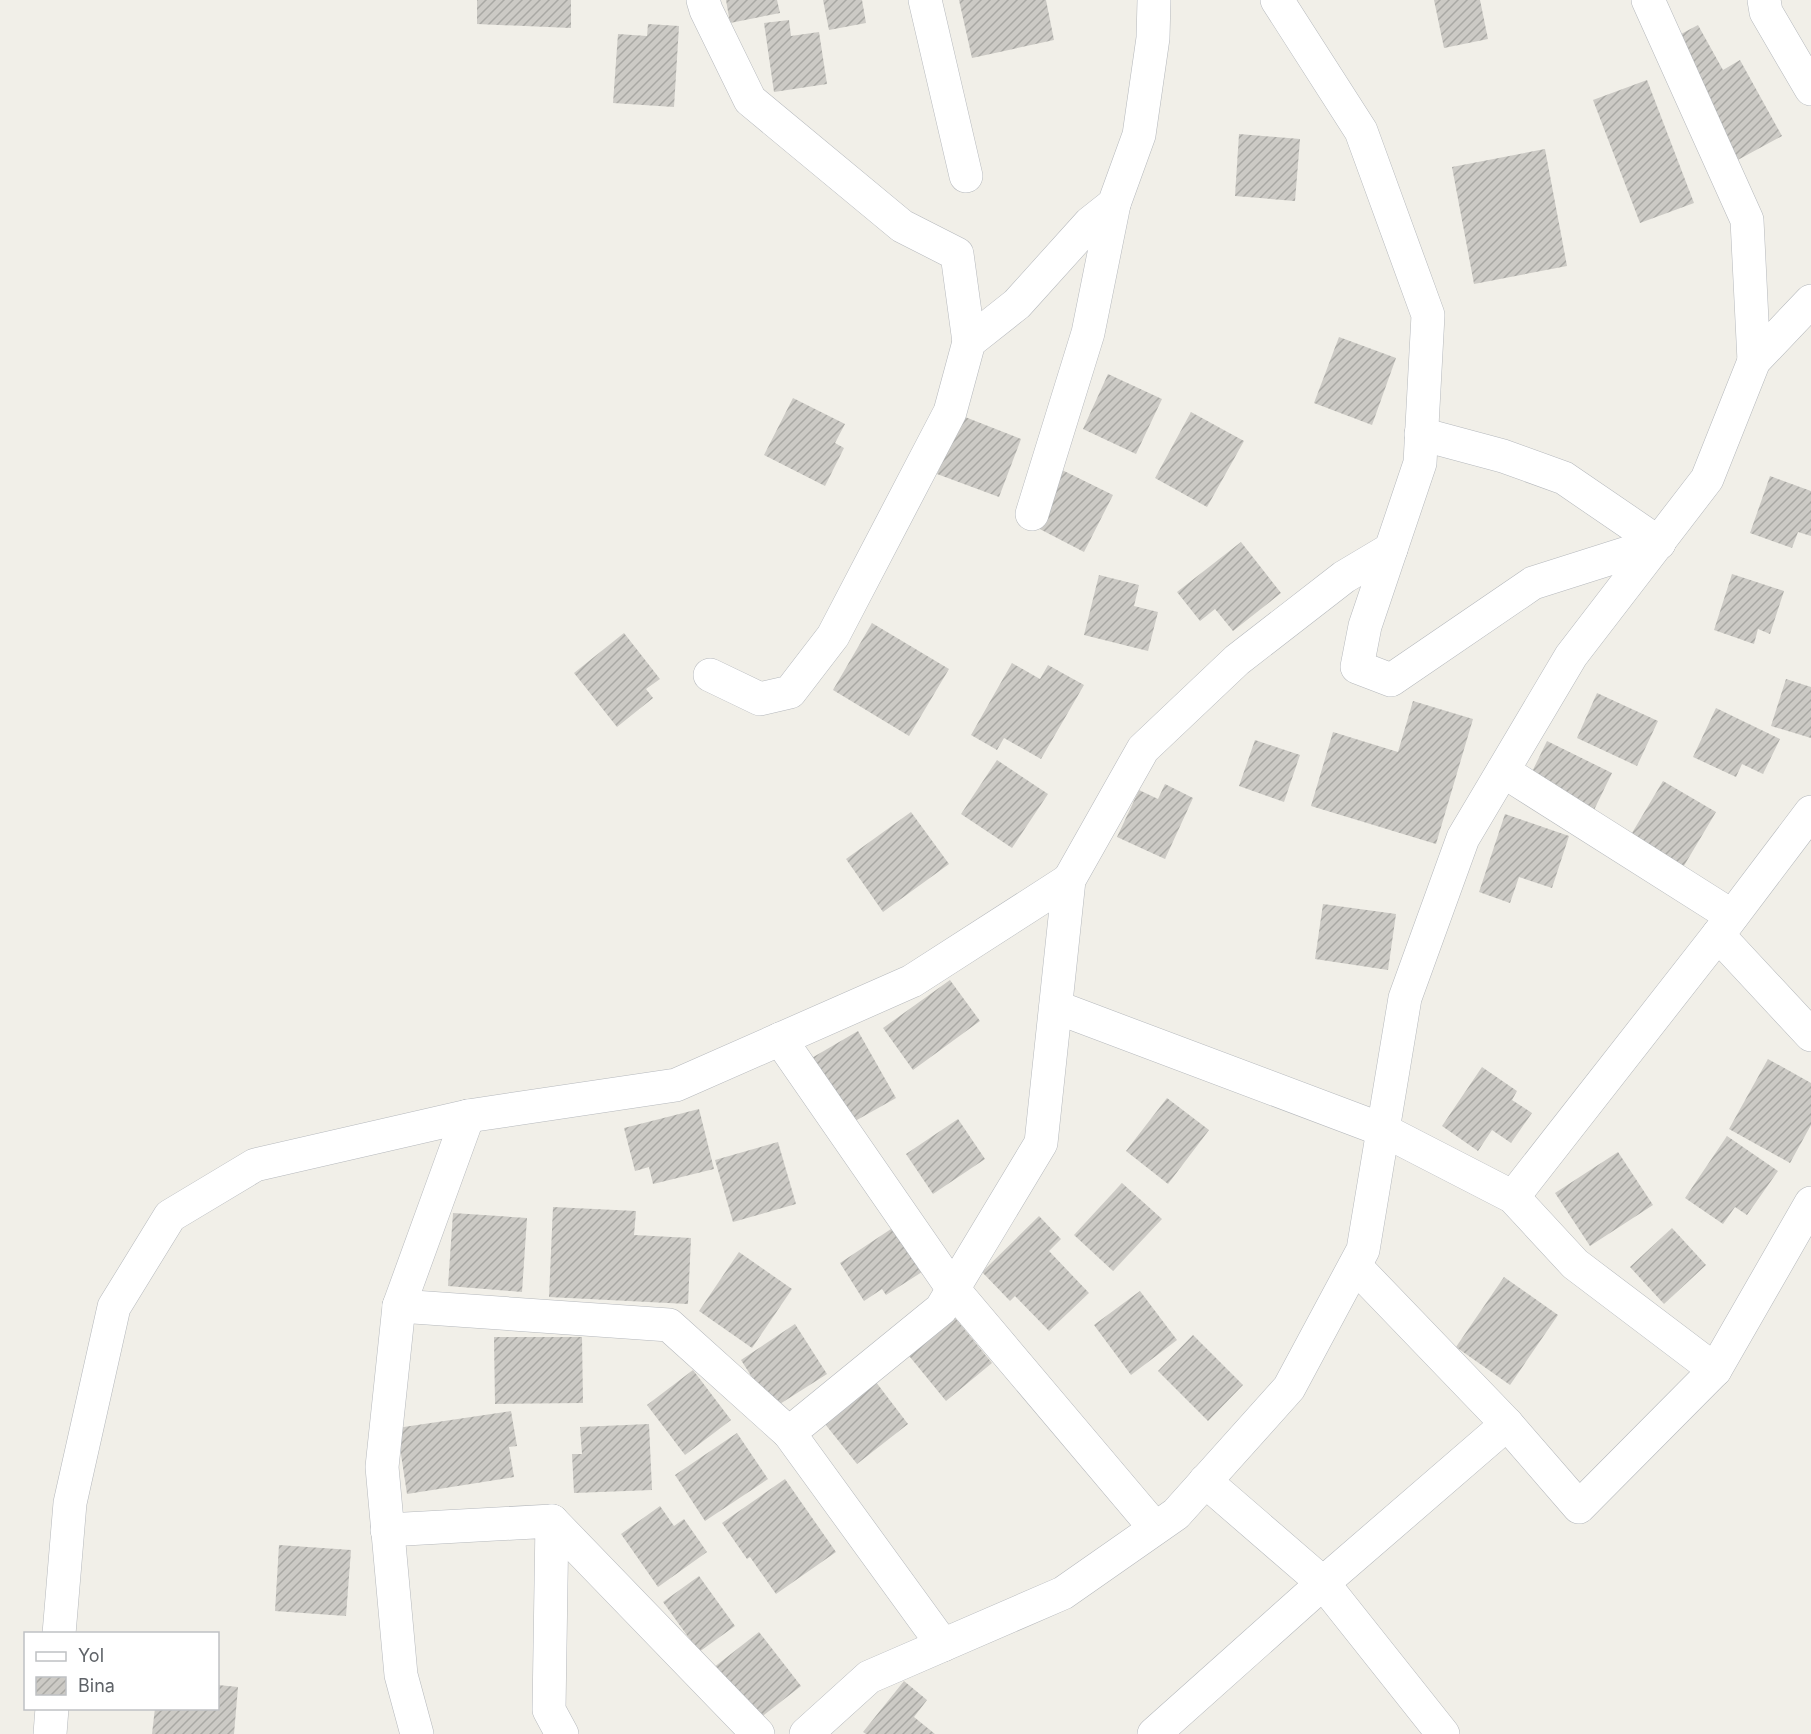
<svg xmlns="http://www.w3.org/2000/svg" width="1811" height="1734" font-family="Inter,sans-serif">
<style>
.building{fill:url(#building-hatch)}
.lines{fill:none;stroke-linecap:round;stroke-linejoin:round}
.minor-casing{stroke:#b5b8bc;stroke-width:34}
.minor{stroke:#fff;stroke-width:33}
</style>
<defs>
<pattern id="building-hatch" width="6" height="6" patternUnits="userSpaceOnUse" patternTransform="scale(1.5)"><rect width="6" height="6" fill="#cccac5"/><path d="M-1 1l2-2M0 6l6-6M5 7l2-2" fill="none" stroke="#a9a8a4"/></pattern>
</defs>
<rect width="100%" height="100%" fill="#f1efe8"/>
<g class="building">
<polygon points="477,0 571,0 571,28 477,24"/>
<polygon points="726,0 777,0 780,13 730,23"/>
<polygon points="823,0 862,0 866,23 829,30"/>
<polygon points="959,0 1046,0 1054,40 972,58"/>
<polygon points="1434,0 1480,0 1488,39 1444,48"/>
<polygon points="789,20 791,36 819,32 827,84 774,92 764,23"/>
<polygon points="648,24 679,26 674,107 613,103 618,34 647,36"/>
<polygon points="1698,25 1723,70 1740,60 1782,136 1734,162 1668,41"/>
<polygon points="1647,80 1694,203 1640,223 1593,100"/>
<polygon points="1239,134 1300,139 1295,201 1235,196"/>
<polygon points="1545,149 1567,266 1474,284 1452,167"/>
<polygon points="1339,337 1396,358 1372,425 1314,403"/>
<polygon points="1108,374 1162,399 1136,454 1083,429"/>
<polygon points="793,398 845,424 835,443 844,448 825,486 764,455"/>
<polygon points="1191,412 1244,441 1207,507 1155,478"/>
<polygon points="960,415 1021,439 999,497 937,474"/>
<polygon points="1060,469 1113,495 1084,552 1032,525"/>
<polygon points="1770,476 1811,491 1811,536 1798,532 1792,548 1750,533"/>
<polygon points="1241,542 1281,593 1233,631 1215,609 1200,621 1177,592"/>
<polygon points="1732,574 1784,591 1770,634 1758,629 1754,644 1714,630"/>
<polygon points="1099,575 1139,585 1134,606 1158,612 1148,651 1084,635"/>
<polygon points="872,623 949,669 909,736 833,690"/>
<polygon points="624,633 660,679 646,689 653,698 617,727 574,673"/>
<polygon points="1012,663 1040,679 1048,665 1084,685 1041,759 1004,738 997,750 971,735"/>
<polygon points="1786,679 1811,687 1811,738 1771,726"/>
<polygon points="1597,693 1658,721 1637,766 1577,738"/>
<polygon points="1413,701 1473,719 1436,844 1311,806 1333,732 1398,752"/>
<polygon points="1716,708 1780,739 1763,774 1742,764 1736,777 1693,757"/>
<polygon points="1255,740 1300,755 1284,802 1239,786"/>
<polygon points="1547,741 1612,773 1594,810 1529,778"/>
<polygon points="997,760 1048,794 1012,848 961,814"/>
<polygon points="1663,781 1716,812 1682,869 1629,838"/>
<polygon points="1165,784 1193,798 1165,859 1117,837 1139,790 1158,799"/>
<polygon points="911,812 949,864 883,912 846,859"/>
<polygon points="1505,814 1569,836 1552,888 1519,877 1510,903 1479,892"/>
<polygon points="1323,904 1396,914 1388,970 1315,959"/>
<polygon points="950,980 980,1021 913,1070 883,1028"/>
<polygon points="858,1031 896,1098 848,1125 810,1059"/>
<polygon points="1768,1059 1811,1083 1811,1125 1790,1163 1729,1129"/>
<polygon points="1482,1067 1517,1091 1512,1100 1532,1113 1511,1143 1492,1130 1478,1151 1442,1126"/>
<polygon points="1167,1098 1209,1130 1168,1184 1126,1151"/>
<polygon points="699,1109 714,1169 653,1184 649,1167 635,1171 624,1128"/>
<polygon points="958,1119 985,1159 933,1194 906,1154"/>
<polygon points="1727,1136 1778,1171 1747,1215 1735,1207 1723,1224 1685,1198"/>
<polygon points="778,1142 796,1204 733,1222 715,1160"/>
<polygon points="1618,1152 1653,1205 1590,1246 1555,1193"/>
<polygon points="1122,1183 1162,1219 1113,1271 1074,1235"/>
<polygon points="553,1207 636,1211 634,1235 691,1238 688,1304 549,1297"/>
<polygon points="453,1213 527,1218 522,1292 448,1286"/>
<polygon points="1039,1216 1061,1239 1049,1251 1089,1293 1049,1331 1015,1296 1010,1301 982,1272"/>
<polygon points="894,1227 922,1272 886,1295 882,1289 864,1301 840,1263"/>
<polygon points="1672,1228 1706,1265 1664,1304 1630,1267"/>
<polygon points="739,1252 792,1289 752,1348 699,1311"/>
<polygon points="1504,1277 1558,1315 1510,1385 1456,1347"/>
<polygon points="1140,1291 1177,1340 1131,1375 1094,1325"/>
<polygon points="947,1308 992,1363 946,1401 901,1346"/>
<polygon points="795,1324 827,1374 772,1409 741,1360"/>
<polygon points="1193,1335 1243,1385 1208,1421 1158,1371"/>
<polygon points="494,1337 582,1337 583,1403 495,1404"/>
<polygon points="693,1370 731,1420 685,1455 647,1405"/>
<polygon points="869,1373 908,1424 857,1464 817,1414"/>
<polygon points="511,1411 517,1446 509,1447 514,1477 407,1494 397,1428"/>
<polygon points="649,1424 652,1490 574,1493 572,1454 582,1454 580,1427"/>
<polygon points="737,1433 768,1479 705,1521 675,1475"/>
<polygon points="785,1479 836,1552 776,1594 750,1557 747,1559 722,1523"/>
<polygon points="660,1506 674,1526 684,1519 707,1552 658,1587 621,1534"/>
<polygon points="279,1545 351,1550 346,1616 275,1611"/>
<polygon points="699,1576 735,1626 699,1652 663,1602"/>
<polygon points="759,1632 801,1686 755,1722 713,1668"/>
<polygon points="904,1681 927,1700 914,1717 935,1734 866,1734 863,1732"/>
<polygon points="218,1685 238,1687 234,1734 152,1734 155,1708 218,1708"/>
</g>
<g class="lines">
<g class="minor-casing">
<g id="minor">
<polyline points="703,0 706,10 750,100 902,226 957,254 969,342"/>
<polyline points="925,0 966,176"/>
<polyline points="1277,0 1361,131 1428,315 1420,463 1365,626 1357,667 1391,680 1533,583 1659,543"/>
<polyline points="1648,0 1747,220 1754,361"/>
<polyline points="1764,0 1766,12 1811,89"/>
<polyline points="1421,434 1503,456 1564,478 1659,543"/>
<polyline points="1032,514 1088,333 1114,204"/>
<polyline points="710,675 760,699 790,692 833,636 950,412 969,342 1017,304 1090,223 1114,204 1139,135 1153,38 1154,0"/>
<polyline points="1503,771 1732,916"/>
<polyline points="1718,935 1811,1035"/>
<polyline points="1056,1007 1383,1130 1513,1197 1575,1264 1715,1370"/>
<polyline points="780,1039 953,1289 1155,1528"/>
<polyline points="1513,1197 1718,935 1811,812"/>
<polyline points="1355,1266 1507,1424 1579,1507 1715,1370 1811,1203"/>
<polyline points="399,1306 669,1325 789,1433"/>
<polyline points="1205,1481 1323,1583 1443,1734"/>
<polyline points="552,1521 758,1734"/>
<polyline points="387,1530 552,1521 549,1710 562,1734"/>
<polyline points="59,1634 70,1503 114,1307 170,1216 255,1165 468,1116 676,1085 912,981 1069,880"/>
<polyline points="943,1645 789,1433 941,1309 1041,1143 1069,880 1143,749 1237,660 1344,577 1391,549"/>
<polyline points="50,1734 52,1708"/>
<polyline points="417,1734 401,1675 382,1467 399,1306 468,1116"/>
<polyline points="806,1734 869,1677 1063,1593 1176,1514 1289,1388 1363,1250 1405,998 1463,838 1571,656 1707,479 1754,361 1811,301"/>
<polyline points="1154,1734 1323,1583 1507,1424"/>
</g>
</g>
<use href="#minor" class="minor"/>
</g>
<rect x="24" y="1632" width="195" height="78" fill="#ffffff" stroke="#bfc1c3" stroke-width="1.5"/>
<rect x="36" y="1652" width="30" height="9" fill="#ffffff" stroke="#bfc1c3" stroke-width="1.5"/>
<text x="78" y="1662" font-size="18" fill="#5f6368">Yol</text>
<rect x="36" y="1677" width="30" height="18" fill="url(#building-hatch)" stroke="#bfc1c3" stroke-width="1.5"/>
<text x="78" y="1692" font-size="18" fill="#5f6368">Bina</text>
</svg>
